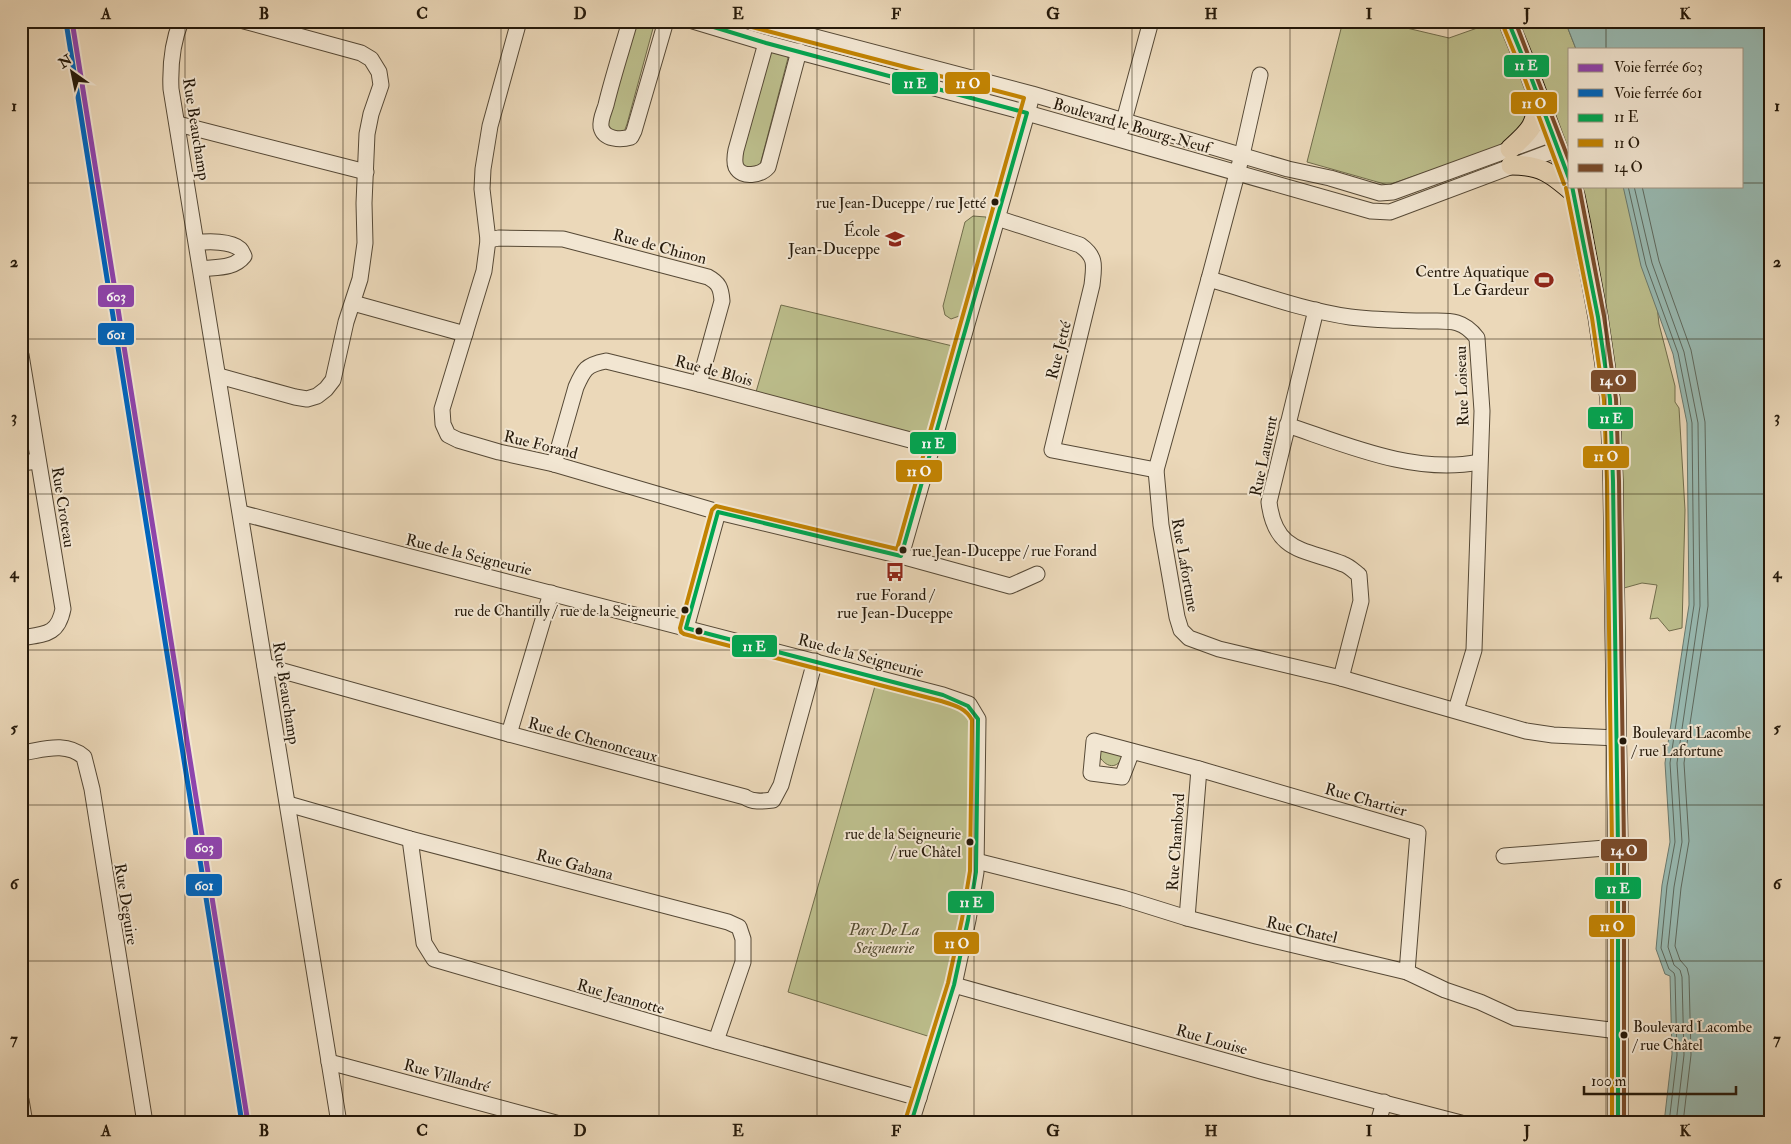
<svg xmlns="http://www.w3.org/2000/svg" width="1791" height="1144" font-family="'IM FELL Double Pica',serif">
<style>
.green{fill:#bcbe8c;stroke:#706c4b}
.water{fill:#98b9b1;stroke:#6a796e}
.lines{fill:none;stroke-linecap:round;stroke-linejoin:round}
.shore{stroke:#5e695e;stroke-width:1}
.minor-casing{stroke:#564936;stroke-width:17}
.major-casing{stroke:#25190a;stroke-width:21}
.minor{stroke:#f2e6d2;stroke-width:15}
.major{stroke:#ebd8b9;stroke-width:19}
.bus-1-casing{stroke:#f2e6d2;stroke-width:8}
.bus-2-casing{stroke:#f2e6d2;stroke-width:8}
.bus-3-casing{stroke:#f2e6d2;stroke-width:8}
.bus-1{stroke:#00a651;stroke-width:4}
.bus-2{stroke:#c28302;stroke-width:4}
.bus-3{stroke:#7a4b2a;stroke-width:4}
.rail-1-casing{stroke:#f2e6d2;stroke-width:9}
.rail-2-casing{stroke:#f2e6d2;stroke-width:9}
.rail-1{stroke:#8e44ad;stroke-width:5}
.rail-2{stroke:#0065bd;stroke-width:5}
.grid{fill:none;stroke:#25190a;stroke-width:1;stroke-opacity:0.55}
.bus-dot{fill:#25190a;stroke:#f2e6d2;stroke-width:2}
.labels{text-anchor:middle;stroke-width:4;stroke-linejoin:round;paint-order:stroke}
.bus-label{font-size:15px;fill:#25190a;stroke:#f2e6d2;text-anchor:end}
.street-label{font-size:16px;fill:#25190a;stroke:#f2e6d2}
.poi-label{font-size:16px;fill:#25190a;stroke:#f2e6d2;text-anchor:end}
.park-label{font-size:16px;font-style:italic;fill:#524b31;stroke:#f2e6d2}
.line-badge{stroke:#f2e6d2;stroke-width:2}
.badge-label{font-size:14px;text-anchor:middle;font-weight:bold;fill:#fff}
.neatline{fill:none;stroke:#25190a;stroke-width:2}
.grid-label{font-size:16px;text-anchor:middle;font-weight:bold;fill:#25190a}
</style>
<rect width="100%" height="100%" fill="#ebd8b9"/>
<filter id="stains"><feTurbulence type="fractalNoise" baseFrequency=".004" numOctaves="4"/><feColorMatrix values="0 0 0 0 .2 0 0 0 0 .09 0 0 0 0 .02 0 0 0 .5 -.17"/></filter>
<radialGradient id="worn" r=".72"><stop offset=".6" stop-color="#630" stop-opacity="0"/><stop offset="1" stop-color="#630" stop-opacity=".3"/></radialGradient>
<g class="green">
<polygon points="634,21 655,21 627,124 624,132 606,130"/>
<polygon points="1343,21 1377,21 1449,38 1497,21 1565,21 1576,49 1570,49 1570,181 1529,82 1527,117 1505,145 1388,185 1307,162"/>
<polygon points="767,50 784,51 788,58 760,165 746,169 738,157"/>
<polygon points="1572,186 1625,186 1656,297 1659,324 1675,386 1675,402 1679,408 1685,510 1682,628 1669,631 1658,618 1650,619 1657,585 1642,583 1624,588 1621,519 1610,399"/>
<polygon points="973,216 986,217 987,228 962,315 951,319 945,315 943,306 965,222"/>
<polygon points="781,305 961,348 933,446 754,399"/>
<polygon points="877,679 976,713 976,875 937,1039 788,992"/>
<path d="M1101 748 1124 754C1118 771 1105 768 1098 754Z"/>
</g>
<polygon class="water" points="1565,21 1770,21 1770,1123 1664,1123 1672,1054 1670,976 1665,974 1656,949 1662,885 1670,842 1665,763 1689,605 1687,423 1673,354 1641,266 1623,186 1742,186 1742,49 1576,49"/>
<g class="lines">
<g class="shore">
<polyline points="1628,186 1646,265 1678,353 1692,423 1694,605 1670,763 1675,842 1667,886 1661,948 1669,969 1674,973 1675,977 1677,1055 1669,1123"/>
<polyline points="1634,186 1652,263 1684,352 1698,423 1700,606 1677,763 1682,842 1674,887 1668,947 1674,965 1680,970 1682,977 1684,1055 1676,1123"/>
<polyline points="1642,186 1659,261 1691,350 1705,422 1708,606 1684,763 1689,841 1681,888 1675,946 1680,960 1687,968 1689,976 1691,1055 1683,1123"/>
</g>
<g class="minor-casing">
<g id="minor">
<path d="M181 21C172 43 170 66 171 89L339 1123"/>
<polyline points="519,21 490,126 483,169 482,189 488,240 484,271 442,409 443,424 448,435 458,440 499,452 554,464 718,512 901,556 1010,586 1037,574"/>
<path d="M630 21C622 49 613 76 606 105 604 112 600 119 601 127 604 140 621 140 631 137L634 131 666 21"/>
<polyline points="693,21 766,43 1013,109 1371,211 1390,212 1558,149"/>
<polyline points="754,21 1032,94 1288,169 1330,178 1380,193 1393,192 1552,134"/>
<path d="M766 43 736 150C735 155 734 162 736 167 742 179 761 175 768 167L799 51"/>
<polyline points="1260,75 1242,155 1209,279 1156,470 1161,525 1177,617 1181,630 1189,638 1219,649 1341,678 1526,731 1553,735 1617,738"/>
<polyline points="178,124 366,172"/>
<polyline points="1122,128 1151,21"/>
<path d="M997 218 1080 245C1097 257 1094 266 1092 285L1052 450 1156 470"/>
<path d="M488 240 499 238 563 239 708 277C719 283 721 288 722 301L699 384"/>
<path d="M197 243C208 241 231 241 240 249 242 251 243 254 244 256 234 269 216 267 201 269"/>
<path d="M1209 279C1255 292 1302 310 1350 317 1373 320 1396 320 1419 321 1444 322 1461 316 1477 338L1482 411 1474 650 1456 710"/>
<polyline points="353,303 465,334"/>
<path d="M1316 310 1269 502C1275 553 1305 549 1343 564 1349 566 1354 571 1359 575L1361 601 1341 678"/>
<path d="M21 355 63 609C58 635 45 634 21 638"/>
<polyline points="219,376 295,397 307,399 317,396 326,389 333,380 346,322 360,279 365,243 364,203 367,134 371,114 381,85 379,72 371,59 361,53 244,21"/>
<path d="M1287 425C1347 445 1415 475 1479 462"/>
<polyline points="21,463 38,461"/>
<path d="M554 464 576 387C584 369 586 365 606 361L699 384 933 446"/>
<polyline points="241,513 943,695 969,704 978,719 976,872 968,920 954,985 911,1123"/>
<polyline points="901,556 1030,103"/>
<polyline points="686,628 718,512"/>
<path d="M265 666 509 734 745 797C753 803 764 801 773 800L781 785 815 661"/>
<polyline points="509,734 551,593"/>
<polyline points="1132,751 1122,777 1091,773 1094,741 1199,769 1418,833 1407,972"/>
<path d="M21 753C43 750 65 741 84 757L92 789 145 1123"/>
<polyline points="288,804 410,839 728,922 739,927 743,939 743,962 716,1041"/>
<polyline points="410,839 424,943 434,959 716,1041 919,1098"/>
<polyline points="1504,856 1618,847"/>
<polyline points="976,861 1123,898 1187,918 1256,936 1407,972 1445,990 1480,1002 1515,1018 1618,1031"/>
<polyline points="1187,918 1199,769"/>
<polyline points="954,985 1261,1071 1461,1123"/>
<polyline points="329,1062 556,1123"/>
<polyline points="21,1100 25,1123"/>
<polyline points="1378,1123 1384,1102"/>
</g>
</g>
<g class="major-casing">
<g id="major">
<polyline points="1508,21 1529,72 1570,182"/>
<path d="M1510 149C1529 132 1538 125 1536 98"/>
<path d="M1511 165C1541 165 1551 173 1573 192"/>
<polyline points="1572,186 1575,196 1581,225 1598,317 1610,399 1613,481 1618,847 1618,1123"/>
</g>
</g>
<use href="#minor" class="minor"/>
<use href="#major" class="major"/>
<g class="bus-1-casing">
<g id="bus-1">
<polyline points="694,21 766,43 1027,113 901,556 718,512 686,628 943,695 968,706 978,719 976,872 968,920 954,985 911,1123"/>
<polyline points="1508,21 1529,72 1570,181"/>
<polyline points="1572,186 1598,317 1610,399 1613,481 1618,847 1618,1123"/>
</g>
</g>
<g class="bus-2-casing">
<g id="bus-2">
<polyline points="1502,23 1523,74 1564,184"/>
<path d="M752 27 1024 98 897 549 716 506 712 510 680 628 681 632 684 634 941 701C954 705 966 708 972 720L970 871 962 919 948 983 905 1121"/>
<polyline points="1566,188 1592,318 1604,400 1607,481 1612,847 1612,1123"/>
</g>
</g>
<g class="bus-3-casing">
<g id="bus-3">
<polyline points="1515,21 1570,163"/>
<polyline points="1579,186 1604,316 1616,399 1619,481 1624,847 1624,1123"/>
</g>
</g>
<use href="#bus-1" class="bus-1"/>
<use href="#bus-2" class="bus-2"/>
<use href="#bus-3" class="bus-3"/>
<g class="rail-1-casing">
<polyline id="rail-1" points="72,21 248,1123"/>
</g>
<g class="rail-2-casing">
<polyline id="rail-2" points="66,22 242,1123"/>
</g>
<use href="#rail-1" class="rail-1"/>
<use href="#rail-2" class="rail-2"/>
</g>
<path class="grid" d="M185 21V1123M343 21V1123M501 21V1123M659 21V1123M817 21V1123M974 21V1123M1132 21V1123M1290 21V1123M1448 21V1123M1606 21V49M21 183H1570M1742 183H1770M1606 186V1123M21 339H1770M21 494H1770M21 650H1770M21 805H1770M21 961H1770"/>
<defs>
<g id="school-bare" transform="scale(1.5)"><path d="M0-5L7-2L0 1L-7-2ZM-4 1L0 2.5L4 1V4Q0 6-4 4Z" fill="#8f2418" stroke="#f2e6d2" stroke-width="2.5" paint-order="stroke"/></g>
<g id="stadium-bare" transform="scale(1.5)"><path d="M0-5a6.5 5 0 1 0 0 10a6.5 5 0 1 0 0-10ZM-3.5-1.8h7v3.6h-7Z" fill="#8f2418" stroke="#f2e6d2" stroke-width="2.5" paint-order="stroke"/></g>
<g id="bus-bare" transform="scale(1.5)"><path d="M-5-6H5V4H4V6H2V4H-2V6H-4V4H-5ZM-3.5-4V0h7V-4ZM-3.5 1.2v1.5H-2V1.2ZM2 1.2v1.5H3.5V1.2Z" fill="#8f2418" stroke="#f2e6d2" stroke-width="2.5" paint-order="stroke"/></g>
</defs>
<g fill-rule="evenodd">
<use href="#school-bare" x="895" y="239"/>
<use href="#stadium-bare" x="1544" y="280"/>
<use href="#bus-bare" x="895" y="572"/>
</g>
<g class="bus-dot">
<circle cx="995" cy="202" r="4.5"/>
<circle cx="903" cy="550" r="4.5"/>
<circle cx="685" cy="610" r="4.5"/>
<circle cx="699" cy="631" r="4.5"/>
<circle cx="1623" cy="741" r="4.5"/>
<circle cx="970" cy="842" r="4.5"/>
<circle cx="1624" cy="1035" r="4.5"/>
</g>
<g class="labels">
<g class="bus-label">
<text x="986" y="208">rue Jean-Duceppe / rue Jetté</text>
<text x="912" y="556" text-anchor="start">rue Jean-Duceppe / rue Forand</text>
<text x="676" y="616">rue de Chantilly / rue de la Seigneurie</text>
<text x="1632" y="738" text-anchor="start">Boulevard Lacombe<tspan x="1632" dy="18">/ rue Lafortune</tspan></text>
<text x="961" y="839">rue de la Seigneurie<tspan x="961" dy="18">/ rue Châtel</tspan></text>
<text x="1633" y="1032" text-anchor="start">Boulevard Lacombe<tspan x="1633" dy="18">/ rue Châtel</tspan></text>
</g>
<g class="street-label">
<text transform="translate(1132 125) rotate(16)" y="6">Boulevard le Bourg-Neuf</text>
<text transform="translate(197 129) rotate(81)" y="6">Rue Beauchamp</text>
<text transform="translate(660 246) rotate(15)" y="6">Rue de Chinon</text>
<text transform="translate(1058 350) rotate(-76)" y="6">Rue Jetté</text>
<text transform="translate(714 370) rotate(15)" y="6">Rue de Blois</text>
<text transform="translate(1461 386) rotate(-92)" y="6">Rue Loiseau</text>
<text transform="translate(541 444) rotate(14)" y="6">Rue Forand</text>
<text transform="translate(1263 456) rotate(-78)" y="6">Rue Laurent</text>
<text transform="translate(64 507) rotate(81)" y="6">Rue Croteau</text>
<text transform="translate(469 554) rotate(14)" y="6">Rue de la Seigneurie</text>
<text transform="translate(1186 565) rotate(80)" y="6">Rue Lafortune</text>
<text transform="translate(861 655) rotate(15)" y="6">Rue de la Seigneurie</text>
<text transform="translate(287 693) rotate(81)" y="6">Rue Beauchamp</text>
<text transform="translate(593 739) rotate(15)" y="6">Rue de Chenonceaux</text>
<text transform="translate(1366 799) rotate(16)" y="6">Rue Chartier</text>
<text transform="translate(1175 842) rotate(-86)" y="6">Rue Chambord</text>
<text transform="translate(575 864) rotate(15)" y="6">Rue Gabana</text>
<text transform="translate(127 904) rotate(81)" y="6">Rue Deguire</text>
<text transform="translate(1302 929) rotate(13)" y="6">Rue Chatel</text>
<text transform="translate(621 996) rotate(16)" y="6">Rue Jeannotte</text>
<text transform="translate(1212 1039) rotate(16)" y="6">Rue Louise</text>
<text transform="translate(447 1075) rotate(15)" y="6">Rue Villandré</text>
</g>
<g class="poi-label">
<text x="880" y="236">École<tspan x="880" dy="18">Jean-Duceppe</tspan></text>
<text x="1529" y="277">Centre Aquatique<tspan x="1529" dy="18">Le Gardeur</tspan></text>
<text x="895" y="600" text-anchor="middle">rue Forand /<tspan x="895" dy="18">rue Jean-Duceppe</tspan></text>
</g>
<g class="park-label">
<text x="884" y="935">Parc De La<tspan x="884" dy="18">Seigneurie</tspan></text>
</g>
</g>
<g class="line-badge">
<rect x="1503" y="54" width="47" height="24" rx="5" fill="#00a651"/>
<rect x="891" y="71" width="48" height="24" rx="5" fill="#00a651"/>
<rect x="944" y="71" width="47" height="24" rx="5" fill="#c28302"/>
<rect x="1510" y="91" width="48" height="24" rx="5" fill="#c28302"/>
<rect x="97" y="284" width="38" height="24" rx="5" fill="#8e44ad"/>
<rect x="97" y="322" width="38" height="24" rx="5" fill="#0065bd"/>
<rect x="1590" y="369" width="47" height="24" rx="5" fill="#7a4b2a"/>
<rect x="1587" y="406" width="47" height="24" rx="5" fill="#00a651"/>
<rect x="909" y="431" width="48" height="24" rx="5" fill="#00a651"/>
<rect x="1582" y="445" width="48" height="24" rx="5" fill="#c28302"/>
<rect x="895" y="459" width="48" height="24" rx="5" fill="#c28302"/>
<rect x="731" y="634" width="47" height="24" rx="5" fill="#00a651"/>
<rect x="185" y="836" width="38" height="24" rx="5" fill="#8e44ad"/>
<rect x="1600" y="838" width="48" height="24" rx="5" fill="#7a4b2a"/>
<rect x="185" y="873" width="38" height="24" rx="5" fill="#0065bd"/>
<rect x="1594" y="876" width="48" height="24" rx="5" fill="#00a651"/>
<rect x="947" y="890" width="48" height="24" rx="5" fill="#00a651"/>
<rect x="1588" y="914" width="48" height="24" rx="5" fill="#c28302"/>
<rect x="933" y="931" width="47" height="24" rx="5" fill="#c28302"/>
</g>
<g class="badge-label">
<text x="1526" y="70">11 E</text>
<text x="915" y="88">11 E</text>
<text x="968" y="88">11 O</text>
<text x="1534" y="108">11 O</text>
<text x="116" y="301">603</text>
<text x="116" y="339">601</text>
<text x="1613" y="385">14 O</text>
<text x="1611" y="423">11 E</text>
<text x="933" y="448">11 E</text>
<text x="1606" y="461">11 O</text>
<text x="919" y="476">11 O</text>
<text x="754" y="651">11 E</text>
<text x="204" y="852">603</text>
<text x="1624" y="855">14 O</text>
<text x="204" y="890">601</text>
<text x="1618" y="893">11 E</text>
<text x="971" y="907">11 E</text>
<text x="1612" y="931">11 O</text>
<text x="957" y="948">11 O</text>
</g>
<rect width="1791" height="1144" fill="none" stroke="#ebd8b9" stroke-width="55"/>
<rect x="1568" y="48" width="175" height="140" fill="#f2e6d2" stroke="#a09482"/>
<rect x="1578" y="64" width="25" height="8" fill="#8e44ad" stroke="#a09482"/>
<text x="1614" y="72" font-size="15" fill="#25190a">Voie ferrée 603</text>
<rect x="1578" y="89" width="25" height="8" fill="#0065bd" stroke="#a09482"/>
<text x="1614" y="98" font-size="15" fill="#25190a">Voie ferrée 601</text>
<rect x="1578" y="114" width="25" height="8" fill="#00a651" stroke="#a09482"/>
<text x="1614" y="122" font-size="15" fill="#25190a">11 E</text>
<rect x="1578" y="139" width="25" height="8" fill="#c28302" stroke="#a09482"/>
<text x="1614" y="148" font-size="15" fill="#25190a">11 O</text>
<rect x="1578" y="164" width="25" height="8" fill="#7a4b2a" stroke="#a09482"/>
<text x="1614" y="172" font-size="15" fill="#25190a">14 O</text>
<g transform="translate(72 72) rotate(327)" stroke="#f2e6d2" stroke-width="4" paint-order="stroke">
<path d="M0-4L9 19L0 12L-9 19Z" fill="#25190a"/>
<text y="-8" font-size="14" font-weight="bold" text-anchor="middle" fill="#25190a">N</text>
</g>
<path d="M1584 1086v8h152v-8" fill="none" stroke="#25190a" stroke-width="2.5"/>
<text x="1591" y="1086" font-size="15" fill="#25190a" stroke="#f2e6d2" stroke-width="4" paint-order="stroke">100 m</text>
<rect x="28" y="28" width="1736" height="1088" class="neatline"/>
<g class="grid-label">
<text x="106" y="19">A</text>
<text x="264" y="19">B</text>
<text x="422" y="19">C</text>
<text x="580" y="19">D</text>
<text x="738" y="19">E</text>
<text x="896" y="19">F</text>
<text x="1053" y="19">G</text>
<text x="1211" y="19">H</text>
<text x="1369" y="19">I</text>
<text x="1527" y="19">J</text>
<text x="1685" y="19">K</text>
<text x="14" y="111">1</text>
<text x="1777" y="111">1</text>
<text x="14" y="267">2</text>
<text x="1777" y="267">2</text>
<text x="14" y="422">3</text>
<text x="1777" y="422">3</text>
<text x="14" y="578">4</text>
<text x="1777" y="578">4</text>
<text x="14" y="733">5</text>
<text x="1777" y="733">5</text>
<text x="14" y="889">6</text>
<text x="1777" y="889">6</text>
<text x="14" y="1044">7</text>
<text x="1777" y="1044">7</text>
<text x="106" y="1136">A</text>
<text x="264" y="1136">B</text>
<text x="422" y="1136">C</text>
<text x="580" y="1136">D</text>
<text x="738" y="1136">E</text>
<text x="896" y="1136">F</text>
<text x="1053" y="1136">G</text>
<text x="1211" y="1136">H</text>
<text x="1369" y="1136">I</text>
<text x="1527" y="1136">J</text>
<text x="1685" y="1136">K</text>
</g>
<rect width="100%" height="100%" filter="url(#stains)"/>
<rect width="100%" height="100%" fill="url(#worn)"/>
</svg>
